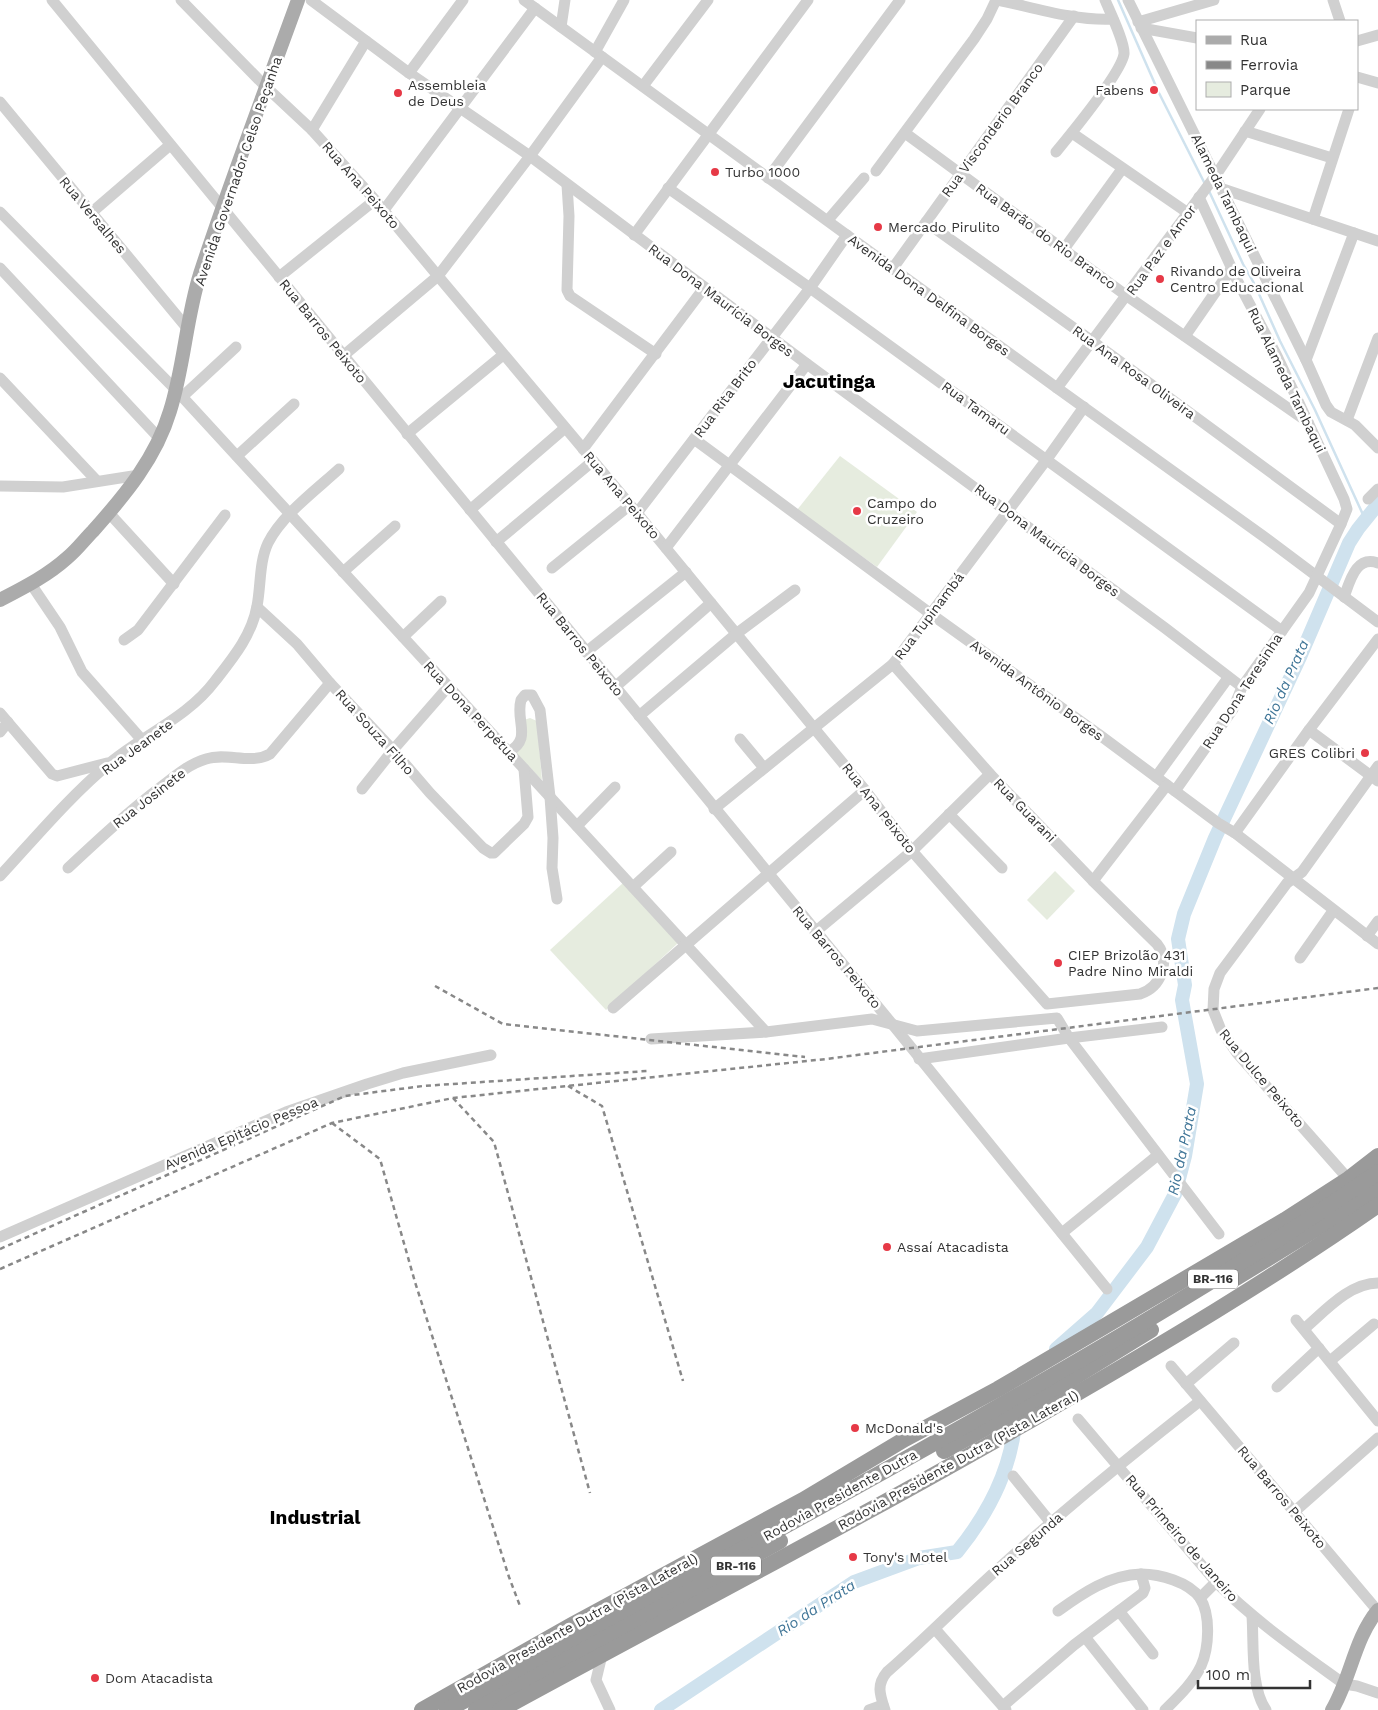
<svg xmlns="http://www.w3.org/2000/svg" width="1378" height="1710" font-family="'Work Sans',sans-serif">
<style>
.green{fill:#e6ecdf}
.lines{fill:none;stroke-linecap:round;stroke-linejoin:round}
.stream{stroke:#cfe2ee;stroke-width:2.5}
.river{stroke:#cfe2ee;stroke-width:14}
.minor{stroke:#d0d0d0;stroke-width:11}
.major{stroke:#ababab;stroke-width:14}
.highway{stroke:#9a9a9a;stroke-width:16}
.rail{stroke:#888;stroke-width:2.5;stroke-dasharray:5 4;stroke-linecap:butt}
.poi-dot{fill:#e63946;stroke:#fff;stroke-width:2}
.labels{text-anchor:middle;stroke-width:5;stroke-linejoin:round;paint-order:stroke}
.shield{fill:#fff;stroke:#707070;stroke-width:1}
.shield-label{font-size:12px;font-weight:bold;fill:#333}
.poi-label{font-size:14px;fill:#333;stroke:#fff;text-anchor:start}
.street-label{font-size:14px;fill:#333;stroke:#fff}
.water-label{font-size:15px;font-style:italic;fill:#3f7597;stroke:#fff}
.district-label{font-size:19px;font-weight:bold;fill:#000;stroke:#fff}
</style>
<rect width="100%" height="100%" fill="#fff"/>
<g class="green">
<polygon points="840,456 917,512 877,567 797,510"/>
<polygon points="530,718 537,721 542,780 514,751 524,720"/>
<polygon points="1055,871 1075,891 1047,920 1027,900"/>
<polygon points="623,883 678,943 606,1010 550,950"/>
</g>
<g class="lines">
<g class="stream">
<polyline points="1118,0 1159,93 1205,184"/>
<polyline points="1209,191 1243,264 1255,285 1280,341 1315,410 1365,519"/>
</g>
<g class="river">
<polyline points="1056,1349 1097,1313 1147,1247 1175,1194 1185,1156 1197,1084 1182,1000 1185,985 1178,939 1184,914 1215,838 1300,657 1349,543 1358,529 1378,504"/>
<path d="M661 1710 854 1582 919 1558 957 1552C988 1514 1010 1473 1015 1424"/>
</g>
<g class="minor">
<polyline points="52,0 893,1025 1107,1289"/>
<path d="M181 0 266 87 312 130 375 200 438 276 637 513 865 790 912 851 1047 1004 1140 994C1161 987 1171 962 1157 944L1093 881 990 774 893 664"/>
<polyline points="311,0 409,73 530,156 807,364 1165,628 1242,687"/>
<polyline points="524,0 1057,388 1263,536 1378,622"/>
<path d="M998 0C1035 8 1075 21 1113 19"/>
<polyline points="1128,0 1306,360 1326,405 1331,412 1355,425 1378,448"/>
<polyline points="1333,0 1340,21"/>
<polyline points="1138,22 1214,0"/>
<polyline points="561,27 565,0"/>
<polyline points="1141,28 1197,38"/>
<polyline points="1357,41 1378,35"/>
<polyline points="595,52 624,0"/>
<polyline points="409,73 463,0"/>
<polyline points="1357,77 1378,83"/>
<polyline points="643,86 708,0"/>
<polyline points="0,102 187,328"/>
<polyline points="312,130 366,41"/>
<polyline points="1245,131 1332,158"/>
<polyline points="905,133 1127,296 1308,422"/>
<polyline points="1072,133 1188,213"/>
<path d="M1056 152C1070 135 1121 73 1124 54 1125 43 1110 12 1105 0"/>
<polyline points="876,171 974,39 987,19 996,0"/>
<polyline points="768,178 900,0"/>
<polyline points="567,185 569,216 567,290 570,296 656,354"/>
<polyline points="668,188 810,288 1282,631"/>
<polyline points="1223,189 1378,241"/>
<polyline points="384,210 535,8"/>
<polyline points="0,212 176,390 766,1032"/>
<polyline points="91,213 170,145"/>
<polyline points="1313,219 1349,109"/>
<polyline points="828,220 864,178"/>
<polyline points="926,222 1092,341 1341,524"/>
<polyline points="634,235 808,0"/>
<polyline points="1064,249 1122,169"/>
<polyline points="0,268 160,439"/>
<polyline points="893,268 1074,16"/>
<polyline points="279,277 375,200"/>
<polyline points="1185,336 1232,268"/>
<polyline points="343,356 438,276 530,156 602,57"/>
<polyline points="1306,360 1354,233"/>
<polyline points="0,378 97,481"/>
<polyline points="1057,388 1216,175 1260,109"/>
<polyline points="182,397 236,347"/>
<polyline points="1347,420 1378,338"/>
<polyline points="407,434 503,355"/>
<polyline points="694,439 931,614 1101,736 1218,823 1235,833 1378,944"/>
<polyline points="583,449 704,288"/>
<polyline points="237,456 294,404"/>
<polyline points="0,486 63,487 139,475"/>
<polyline points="1368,499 1378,489"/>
<polyline points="470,510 565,428"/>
<polyline points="109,513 174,584"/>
<polyline points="637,513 810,288 847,235"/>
<polyline points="496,542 593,461"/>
<polyline points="666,548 807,364"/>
<polyline points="552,568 630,505"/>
<polyline points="343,572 395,526"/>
<polyline points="31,584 60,627 82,672 142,740"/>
<path d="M1344 597C1350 581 1356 555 1378 563"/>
<polyline points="257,607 297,644 330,683 393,750 430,793 483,848 491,853 494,853 524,824 528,817 524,769"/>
<polyline points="403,637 441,601"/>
<polyline points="124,640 138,630 225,515"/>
<polyline points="586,652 686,572"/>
<polyline points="615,687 711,603"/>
<polyline points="0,713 52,774 57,776 107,763"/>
<polyline points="639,716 736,634 795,590"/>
<polyline points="1309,730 1378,781"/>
<polyline points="0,732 8,722"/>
<polyline points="740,739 764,768"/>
<path d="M508 752C533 739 515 721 521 700L525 695H532L540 710 550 797 553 838 552 868 557 899"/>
<polyline points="1156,777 1228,678"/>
<polyline points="362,789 393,750 448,687"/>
<polyline points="1175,791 1233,709 1242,687 1309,593 1341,524 1347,509 1344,499 1277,356 1237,280 1199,197"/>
<polyline points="714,809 893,664 1047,459 1084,407"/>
<polyline points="949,814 1002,868"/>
<polyline points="577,826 615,787"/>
<polyline points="1235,833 1309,730 1378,639"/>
<path d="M68 868C98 840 128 812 161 787 175 776 189 764 206 759 227 752 251 765 270 754L330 683"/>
<path d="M0 876C36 837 70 796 111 762 145 734 188 717 215 681 233 658 252 635 257 606 261 586 259 562 268 543 282 515 316 490 339 469"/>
<polyline points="1093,881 1167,785"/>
<polyline points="633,887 671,852"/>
<polyline points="815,932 912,851 990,774"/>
<polyline points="1367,936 1378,921"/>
<polyline points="1300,958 1333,911"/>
<polyline points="613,1008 865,790"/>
<polyline points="651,1039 766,1032 872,1019 917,1031 1057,1018 1069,1038 1219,1234"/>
<polyline points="919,1059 1069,1038 1162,1027"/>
<polyline points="1343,1173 1237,1053 1221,1030 1213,1010 1214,989 1220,973 1287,883 1302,872 1378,766"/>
<polyline points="1062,1233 1158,1155"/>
<polyline points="0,1237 286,1112 367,1084 403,1073 491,1055"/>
<polyline points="1296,1320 1378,1421"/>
<path d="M1304 1329C1324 1312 1349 1283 1378 1283"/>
<polyline points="1330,1361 1374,1324"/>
<polyline points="1171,1366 1377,1610"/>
<polyline points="1186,1384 1234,1343"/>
<polyline points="1277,1387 1319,1348"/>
<path d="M1078 1419 1216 1582C1255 1621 1300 1652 1344 1684L1357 1686 1378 1693"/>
<polyline points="1013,1476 1051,1523"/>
<polyline points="1294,1512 1378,1438"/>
<polyline points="1200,1598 1216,1582"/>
<path d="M1058 1611C1083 1593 1109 1575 1141 1574 1160 1574 1189 1582 1200 1598 1211 1615 1209 1648 1201 1666 1193 1683 1178 1697 1165 1710"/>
<polyline points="1119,1611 1153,1654"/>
<path d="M1252 1616C1254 1643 1250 1687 1266 1710"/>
<polyline points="935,1629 1006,1710"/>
<polyline points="1085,1637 1143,1710"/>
<polyline points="602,1655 596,1680 610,1710"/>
<polyline points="1003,1706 1074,1645 1143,1593 1145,1588 1141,1574"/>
<polyline points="869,1710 883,1705"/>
<path d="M885 1710C880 1695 876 1685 887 1672 925 1639 961 1602 999 1568 1064 1510 1131 1455 1200 1401"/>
</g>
<g class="major">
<path d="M0 600C23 588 47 576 67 558 77 550 84 540 93 531 125 495 156 458 170 411 184 367 186 319 200 274 230 182 265 91 298 0"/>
<path d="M1332 1710C1351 1678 1354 1639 1378 1610"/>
</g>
<g class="highway">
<polyline points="1236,1278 1327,1222 1378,1188"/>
<polyline points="944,1451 1052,1391 1151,1330"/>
<polyline points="422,1710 572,1625 803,1500 905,1439 998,1389 1285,1220 1347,1180 1378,1156"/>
<path d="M447 1710C618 1617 790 1525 959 1429 1101 1349 1243 1266 1378 1172"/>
<polyline points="476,1710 780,1541"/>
<path d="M500 1710C683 1610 869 1514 1050 1409 1161 1345 1272 1279 1378 1205"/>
</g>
<g class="rail">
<polyline points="435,986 503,1024 805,1057"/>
<polyline points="568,1086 602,1106 683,1381"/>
<polyline points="453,1098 494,1142 590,1493"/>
<polyline points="332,1123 380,1159 415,1282 509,1577 520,1606"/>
<polyline points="0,1249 345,1096 423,1086 647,1071"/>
<polyline points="0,1269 332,1123 453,1098 826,1059 1378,988"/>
</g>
</g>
<g class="poi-dot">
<circle cx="1154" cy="90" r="5"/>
<circle cx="398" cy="93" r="5"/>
<circle cx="715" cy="172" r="5"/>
<circle cx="878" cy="227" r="5"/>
<circle cx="1160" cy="279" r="5"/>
<circle cx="857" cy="511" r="5"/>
<circle cx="1365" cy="753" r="5"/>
<circle cx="1058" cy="963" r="5"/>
<circle cx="887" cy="1247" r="5"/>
<circle cx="855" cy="1428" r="5"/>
<circle cx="853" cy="1557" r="5"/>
<circle cx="95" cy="1678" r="5"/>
</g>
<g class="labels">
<g class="shield">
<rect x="1188" y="1269.5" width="50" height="19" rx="4"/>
<rect x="711" y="1556.5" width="50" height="19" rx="4"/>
</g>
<g class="shield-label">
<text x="1213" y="1283">BR-116</text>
<text x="736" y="1570">BR-116</text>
</g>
<g class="poi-label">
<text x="408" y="90">Assembleia<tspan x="408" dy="16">de Deus</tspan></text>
<text x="1144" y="95" text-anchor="end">Fabens</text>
<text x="725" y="177">Turbo 1000</text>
<text x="888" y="232">Mercado Pirulito</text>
<text x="1170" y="276">Rivando de Oliveira<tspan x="1170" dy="16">Centro Educacional</tspan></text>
<text x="867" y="508">Campo do<tspan x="867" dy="16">Cruzeiro</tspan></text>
<text x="1355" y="758" text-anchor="end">GRES Colibri</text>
<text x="1068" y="960">CIEP Brizolão 431<tspan x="1068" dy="16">Padre Nino Miraldi</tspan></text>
<text x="897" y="1252">Assaí Atacadista</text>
<text x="865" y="1433">McDonald's</text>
<text x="863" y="1562">Tony's Motel</text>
<text x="105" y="1683">Dom Atacadista</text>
</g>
<g class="street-label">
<text transform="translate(992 130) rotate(-54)" y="5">Rua Visconderio Branco</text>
<text transform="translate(238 171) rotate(-71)" y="5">Avenida Governador Celso Peçanha</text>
<text transform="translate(361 185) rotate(49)" y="5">Rua Ana Peixoto</text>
<text transform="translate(1224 193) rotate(64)" y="5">Alameda Tambaqui</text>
<text transform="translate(93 215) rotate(50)" y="5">Rua Versalhes</text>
<text transform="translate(1046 236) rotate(36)" y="5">Rua Barão do Rio Branco</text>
<text transform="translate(1161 250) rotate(-54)" y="5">Rua Paz e Amor</text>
<text transform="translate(929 295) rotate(36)" y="5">Avenida Dona Delfina Borges</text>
<text transform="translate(721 300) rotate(37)" y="5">Rua Dona Maurícia Borges</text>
<text transform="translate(323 331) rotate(51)" y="5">Rua Barros Peixoto</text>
<text transform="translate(1134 372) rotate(36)" y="5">Rua Ana Rosa Oliveira</text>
<text transform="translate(1287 380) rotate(64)" y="5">Rua Alameda Tambaqui</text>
<text transform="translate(725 398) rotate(-53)" y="5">Rua Rita Brito</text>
<text transform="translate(976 408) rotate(36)" y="5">Rua Tamaru</text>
<text transform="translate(622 495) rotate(50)" y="5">Rua Ana Peixoto</text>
<text transform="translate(1047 540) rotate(37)" y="5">Rua Dona Maurícia Borges</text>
<text transform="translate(929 616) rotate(-53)" y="5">Rua Tupinambá</text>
<text transform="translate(580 644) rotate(51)" y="5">Rua Barros Peixoto</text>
<text transform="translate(1037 690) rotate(36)" y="5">Avenida Antônio Borges</text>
<text transform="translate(1242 691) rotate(-57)" y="5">Rua Dona Teresinha</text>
<text transform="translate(471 711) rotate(47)" y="5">Rua Dona Perpétua</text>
<text transform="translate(375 732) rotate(48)" y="5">Rua Souza Filho</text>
<text transform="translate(137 747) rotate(-36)" y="5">Rua Jeanete</text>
<text transform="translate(149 798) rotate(-38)" y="5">Rua Josinete</text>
<text transform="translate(879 808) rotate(52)" y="5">Rua Ana Peixoto</text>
<text transform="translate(1025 810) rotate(46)" y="5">Rua Guarani</text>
<text transform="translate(837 957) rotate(50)" y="5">Rua Barros Peixoto</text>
<text transform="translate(1262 1078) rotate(50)" y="5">Rua Dulce Peixoto</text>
<text transform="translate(241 1133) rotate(-23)" y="5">Avenida Epitácio Pessoa</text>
<text transform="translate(958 1460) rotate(-29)" y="5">Rodovia Presidente Dutra (Pista Lateral)</text>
<text transform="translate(840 1495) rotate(-29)" y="5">Rodovia Presidente Dutra</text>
<text transform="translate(1282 1497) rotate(50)" y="5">Rua Barros Peixoto</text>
<text transform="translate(1182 1538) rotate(49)" y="5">Rua Primeiro de Janeiro</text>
<text transform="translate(1027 1544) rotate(-41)" y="5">Rua Segunda</text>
<text transform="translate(577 1623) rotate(-29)" y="5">Rodovia Presidente Dutra (Pista Lateral)</text>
</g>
<g class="water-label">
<text transform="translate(1286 682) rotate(-66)" y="5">Rio da Prata</text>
<text transform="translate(1182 1151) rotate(-78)" y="5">Rio da Prata</text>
<text transform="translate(816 1608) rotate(-33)" y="5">Rio da Prata</text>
</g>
<g class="district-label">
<text x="829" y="388">Jacutinga</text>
<text x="315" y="1524">Industrial</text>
</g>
</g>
<rect x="1196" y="20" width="162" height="90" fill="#ffffff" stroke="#adadad"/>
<rect x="1206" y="36" width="25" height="8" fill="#ababab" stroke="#adadad"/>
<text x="1240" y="45" font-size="15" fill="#333333">Rua</text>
<rect x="1206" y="61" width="25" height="8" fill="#888888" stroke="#adadad"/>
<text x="1240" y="70" font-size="15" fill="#333333">Ferrovia</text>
<rect x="1206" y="82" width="25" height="15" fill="#e6ecdf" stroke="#adadad"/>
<text x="1240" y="95" font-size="15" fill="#333333">Parque</text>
<path d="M1198 1680v8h112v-8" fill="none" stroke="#333333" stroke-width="2.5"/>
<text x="1206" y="1680" font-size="15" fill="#333333" stroke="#ffffff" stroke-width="4" paint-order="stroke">100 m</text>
</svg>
